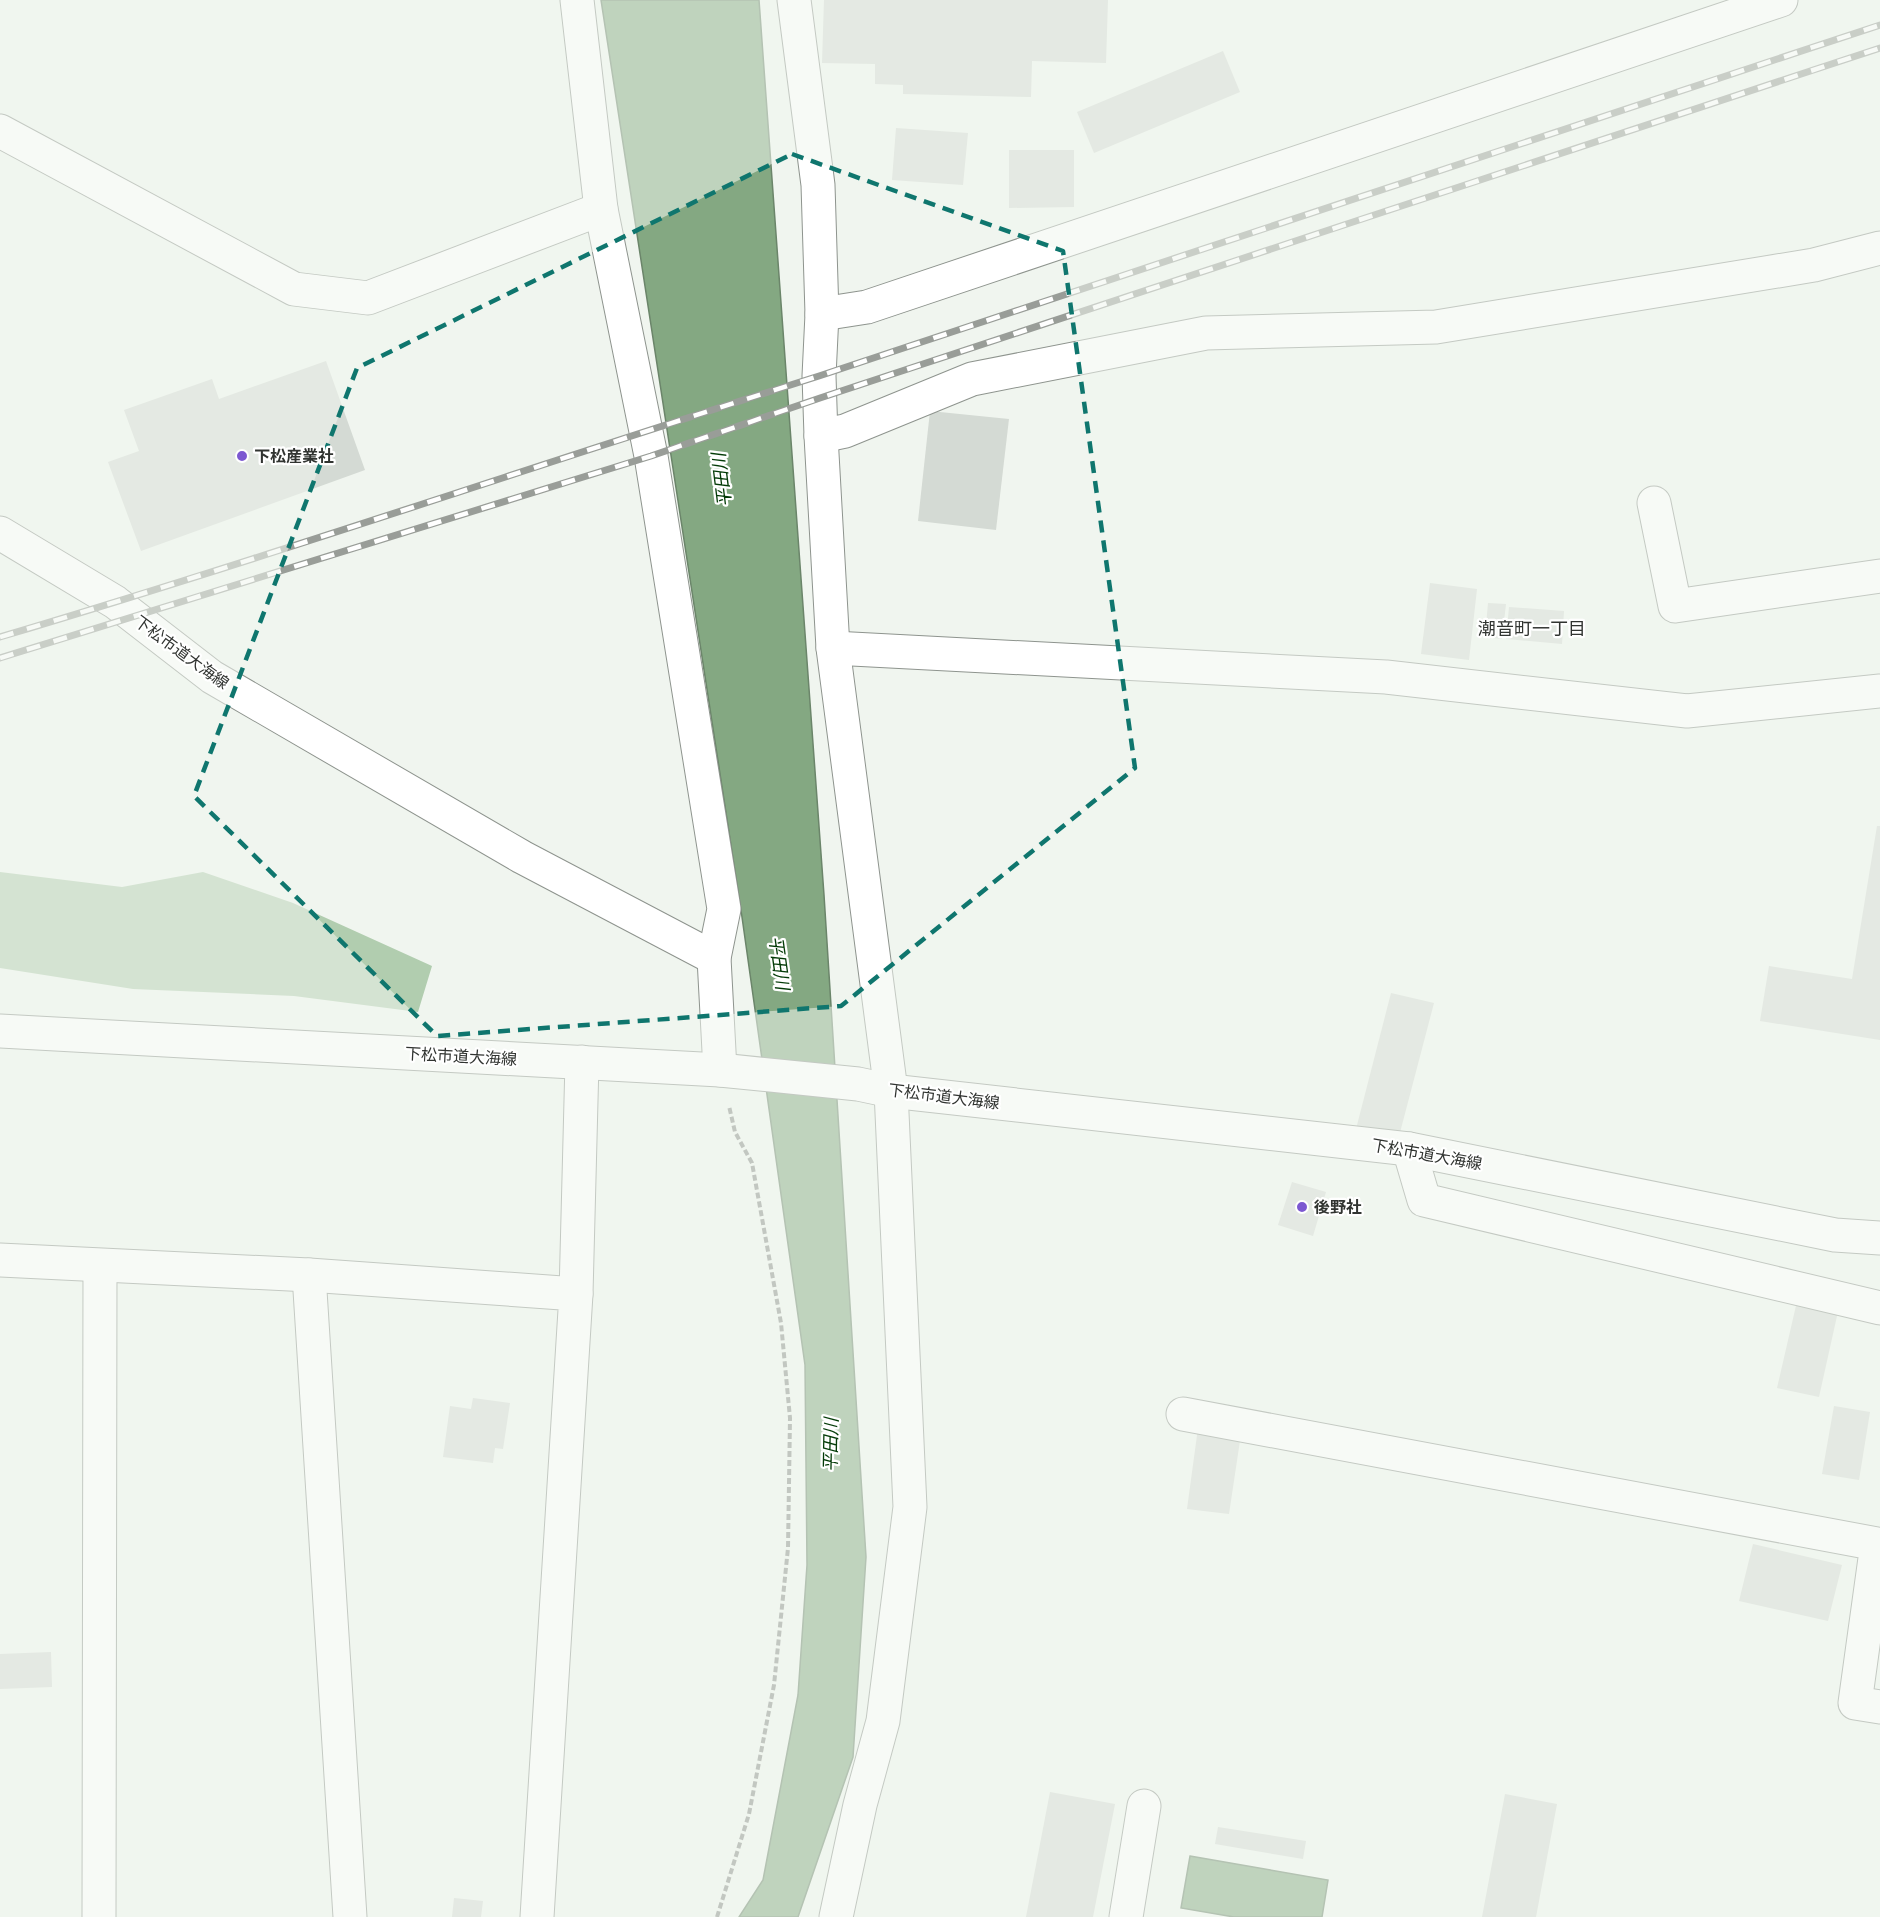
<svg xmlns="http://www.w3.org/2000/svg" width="1880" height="1917" font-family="Overpass,'Noto Sans JP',sans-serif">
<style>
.green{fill:#b1cdaf}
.water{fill:#84a882;stroke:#6b856a;stroke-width:1.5}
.building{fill:#d4dad4}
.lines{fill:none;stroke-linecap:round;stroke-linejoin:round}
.street-casing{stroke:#8e948e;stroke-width:35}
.secondary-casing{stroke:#8e948e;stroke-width:35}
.path{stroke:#8b8f8a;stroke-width:4;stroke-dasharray:6 3;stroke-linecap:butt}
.street{stroke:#fff;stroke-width:33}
.secondary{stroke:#fff;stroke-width:33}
.rail-casing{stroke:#999d98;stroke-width:7}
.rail{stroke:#fff;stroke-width:4.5;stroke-dasharray:14;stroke-linecap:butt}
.marked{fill:none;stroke:#0f766e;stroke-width:4.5;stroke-dasharray:12 8;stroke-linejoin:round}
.poi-dot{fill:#7c58d1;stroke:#fff;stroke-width:2}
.labels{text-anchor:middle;stroke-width:4.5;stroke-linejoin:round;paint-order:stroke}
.poi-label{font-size:16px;font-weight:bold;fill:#313431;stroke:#fff;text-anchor:start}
.street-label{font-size:16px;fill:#313431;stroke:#fff}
.water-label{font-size:18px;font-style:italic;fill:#033b07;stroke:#fff}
.neighbourhood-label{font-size:18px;fill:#313431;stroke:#fff}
</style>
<rect width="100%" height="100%" fill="#f0f5ef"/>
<polygon class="green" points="0,872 122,887 203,872 293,903 432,966 418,1012 294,996 133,989 0,968"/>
<g class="water">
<polygon points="601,0 759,0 824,895 866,1557 853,1757 798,1917 739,1917 763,1880 798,1695 807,1565 805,1365 742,917"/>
<polygon points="1190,1856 1328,1880 1322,1917 1234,1917 1181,1908"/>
</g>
<g class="building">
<polygon points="824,0 1108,0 1106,63 1032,61 1031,97 903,94 903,85 875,84 875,64 822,63"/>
<polygon points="1223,51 1240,92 1094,153 1077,112"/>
<polygon points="896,128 968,133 963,185 892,180"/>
<polygon points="1009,150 1074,150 1074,207 1009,208"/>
<polygon points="326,361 365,470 141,551 108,462 139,451 124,410 212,379 219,399"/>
<polygon points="930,411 1009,419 996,530 918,521"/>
<polygon points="1430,583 1477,589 1469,660 1421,654"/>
<polygon points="1488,603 1506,604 1502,639 1485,637"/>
<polygon points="1509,607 1564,611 1562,644 1506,639"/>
<polygon points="1877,826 1880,826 1880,1040 1760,1021 1769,966 1852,979"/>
<polygon points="1391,993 1434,1003 1397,1144 1355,1133"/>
<polygon points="1292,1182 1326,1192 1313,1236 1278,1225"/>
<polygon points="1798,1297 1839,1307 1819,1397 1777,1388"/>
<polygon points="473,1398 510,1403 503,1449 495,1448 493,1463 443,1457 450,1406 471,1409"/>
<polygon points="1834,1406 1870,1412 1859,1480 1822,1474"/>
<polygon points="1198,1428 1241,1434 1229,1514 1187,1509"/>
<polygon points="1753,1544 1842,1565 1828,1621 1739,1601"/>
<polygon points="51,1652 52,1687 0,1689 0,1654"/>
<polygon points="1050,1792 1115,1804 1093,1917 1026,1917"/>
<polygon points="1505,1794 1557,1804 1536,1917 1482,1917"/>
<polygon points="1218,1827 1306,1841 1303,1859 1215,1844"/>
<polygon points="454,1898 483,1901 481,1917 452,1917"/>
</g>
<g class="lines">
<g class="street-casing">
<g id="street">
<polyline points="577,0 601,209 651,456 724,909 714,958 720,1070"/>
<polyline points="0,131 294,289 368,298 601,209"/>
<polyline points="822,314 867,307 1781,0"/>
<polyline points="821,436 845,431 972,379 1206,333 1436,327 1814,265 1880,248"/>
<polyline points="1654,503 1675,606 1880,576"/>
<polyline points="0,533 115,602 212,677 522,857 714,958"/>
<polyline points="833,648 1386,677 1687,711 1880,691"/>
<polyline points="1409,1149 1424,1200 1880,1308"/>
<polyline points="0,1260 309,1275 576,1294 537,1917"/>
<polyline points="309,1275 350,1917"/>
<polyline points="576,1294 582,1062"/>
<polyline points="1183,1414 1877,1544 1855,1703 1880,1707"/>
<polyline points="99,1917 100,1266"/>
<polyline points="836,1917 860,1805 883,1721 910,1507 891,1091"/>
<polyline points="1126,1917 1144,1806"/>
</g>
</g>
<g class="secondary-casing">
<g id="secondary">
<polyline points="794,0 818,185 822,314 819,376 821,436 833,648 891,1091"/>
<polyline points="0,1031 720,1070 858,1084 891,1091 1409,1149 1835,1235 1880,1238"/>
</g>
</g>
<polyline class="path" points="717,1917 749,1814 774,1685 788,1548 790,1418 781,1323 752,1163 735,1132 729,1106"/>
<use href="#street" class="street"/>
<use href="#secondary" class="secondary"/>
<g class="rail-casing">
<g id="rail">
<path d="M0 637C275 555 546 462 819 376L1880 25"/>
<polyline points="0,658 651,456 820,398 1880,48"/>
</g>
</g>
<use href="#rail" class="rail"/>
</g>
<path d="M0 0H1880V1917H0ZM792 154 1063 251 1135 768 841 1006 437 1036 194 796 357 368Z" fill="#f0f5ef" fill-opacity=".55" fill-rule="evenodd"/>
<path class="marked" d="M792 154 1063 251 1135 768 841 1006 437 1036 194 796 357 368Z"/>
<g class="poi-dot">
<circle cx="242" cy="456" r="6"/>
<circle cx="1302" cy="1207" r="6"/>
</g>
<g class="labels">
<g class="poi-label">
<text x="254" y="462">下松産業社</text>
<text x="1314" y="1213">後野社</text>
</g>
<g class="street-label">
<text transform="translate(182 652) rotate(36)" y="6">下松市道大海線</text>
<text transform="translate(461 1056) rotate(3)" y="6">下松市道大海線</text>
<text transform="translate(944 1096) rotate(7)" y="6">下松市道大海線</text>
<text transform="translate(1427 1154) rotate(10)" y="6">下松市道大海線</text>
</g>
<g class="water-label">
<text transform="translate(722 480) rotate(-97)" y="6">平田川</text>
<text transform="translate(779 963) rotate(82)" y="6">平田川</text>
<text transform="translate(831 1445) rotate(-89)" y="6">平田川</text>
</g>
<g class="neighbourhood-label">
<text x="1532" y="635">潮音町一丁目</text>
</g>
</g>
</svg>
